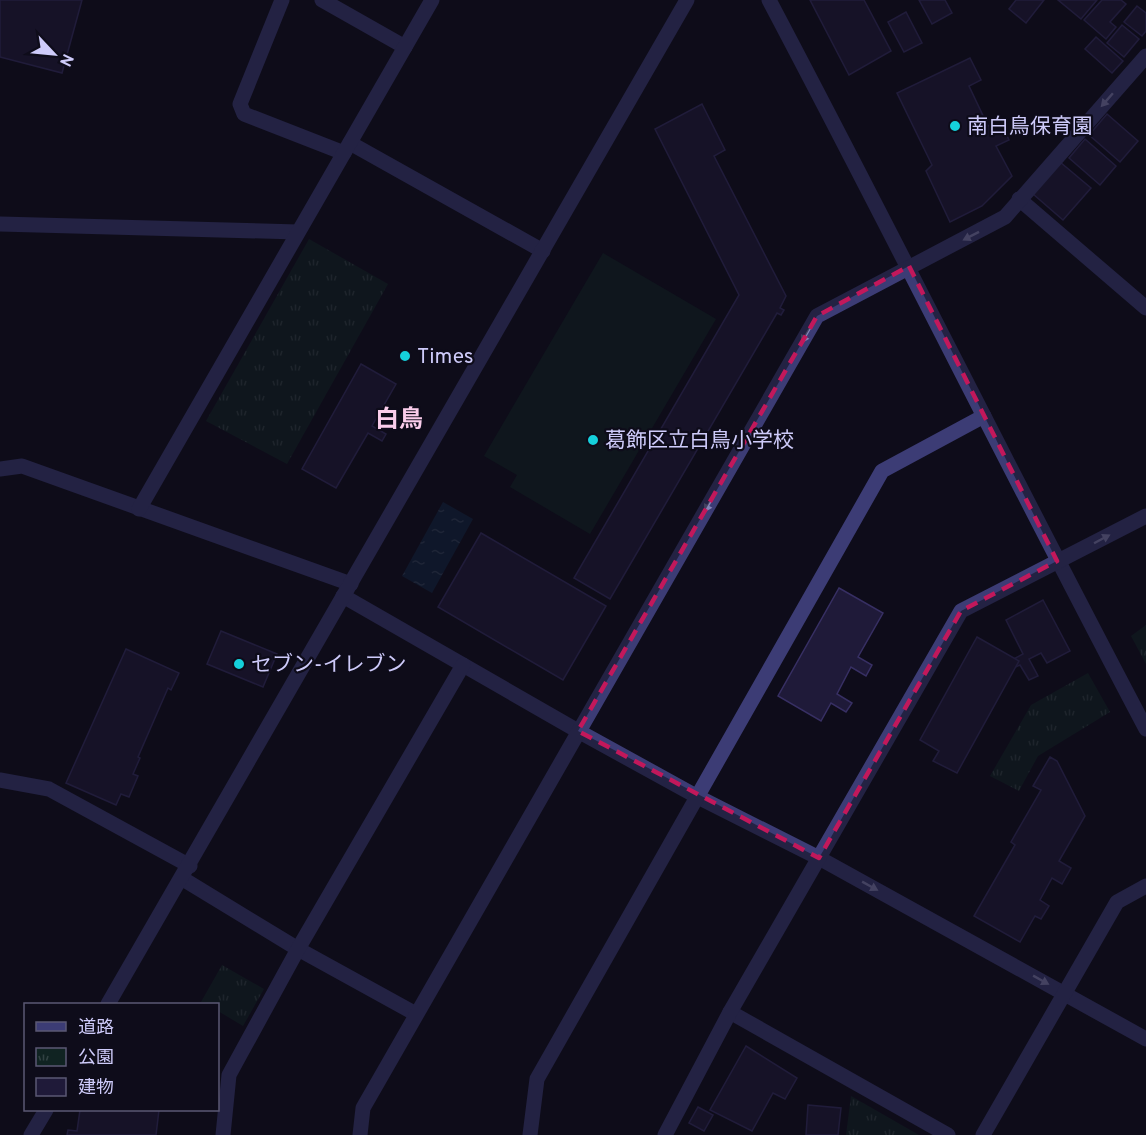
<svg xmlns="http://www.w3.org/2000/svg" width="1146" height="1135" font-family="Overpass,'Noto Sans JP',sans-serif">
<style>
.park{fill:url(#park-tufts)}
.pitch{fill:#102322}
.water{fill:url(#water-ripples)}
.building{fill:#1f1a39;stroke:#372f63;stroke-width:1.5}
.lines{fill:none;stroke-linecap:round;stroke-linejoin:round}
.minor{stroke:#3c3c75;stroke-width:15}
.oneway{fill:#8584b8}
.marked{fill:none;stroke:#c2185b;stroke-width:4.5;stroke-dasharray:12 8;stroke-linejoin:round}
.poi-dot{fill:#15d0db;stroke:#0e0c1a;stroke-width:2}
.labels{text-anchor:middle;stroke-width:4.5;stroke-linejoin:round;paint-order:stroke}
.poi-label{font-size:21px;fill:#cecbfa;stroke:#0e0c1a;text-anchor:start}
.quarter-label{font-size:24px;font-weight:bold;fill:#facdeb;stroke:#0e0c1a}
</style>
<defs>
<pattern id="park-tufts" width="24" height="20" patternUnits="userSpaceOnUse" patternTransform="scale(1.5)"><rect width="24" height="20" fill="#102322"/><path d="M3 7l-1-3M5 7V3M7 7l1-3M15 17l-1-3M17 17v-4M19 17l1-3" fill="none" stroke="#324243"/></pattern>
<pattern id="water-ripples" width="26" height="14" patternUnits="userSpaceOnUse" patternTransform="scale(1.5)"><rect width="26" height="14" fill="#11253e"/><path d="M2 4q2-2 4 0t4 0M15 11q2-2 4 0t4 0" fill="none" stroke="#32435b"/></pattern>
</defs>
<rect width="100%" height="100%" fill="#0e0c1a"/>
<g class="park">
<polygon points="309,239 388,284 287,464 206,421"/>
<polygon points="1146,625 1146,664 1131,636"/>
<polygon points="1088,673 1110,712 1038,756 1019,791 990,776 1031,705"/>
<polygon points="222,965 264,989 243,1026 218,1011 218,1004 201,1002"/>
<polygon points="851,1096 919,1135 846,1135"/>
</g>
<polygon class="pitch" points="603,253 716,319 590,534 510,487 517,475 484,456"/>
<polygon class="water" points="443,502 473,519 432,593 402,576"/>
<g class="building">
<polygon points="0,0 82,0 62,73 0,57"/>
<polygon points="810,0 864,0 891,51 849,75"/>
<polygon points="919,0 945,0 952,13 932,24"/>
<polygon points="1016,0 1044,0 1026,23 1009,9"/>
<polygon points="1058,0 1097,0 1081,19"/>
<polygon points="1102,0 1121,0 1126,4 1110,22 1116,27 1106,39 1084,20"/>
<polygon points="1137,6 1146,13 1146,31 1142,36 1124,22"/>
<polygon points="906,12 922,43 904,52 888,22"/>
<polygon points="1122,25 1139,39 1124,57 1107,43"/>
<polygon points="1096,37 1123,61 1112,73 1085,49"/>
<polygon points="970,58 981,80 969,86 988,126 1000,121 1009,140 996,146 1012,176 982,206 950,222 926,171 932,165 897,93"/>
<polygon points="702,104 725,150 714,156 786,296 780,308 784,310 781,315 777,313 610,599 574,578 739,295 655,129"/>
<polygon points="1107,114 1138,141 1120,162 1089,135"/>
<polygon points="1085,139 1116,166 1100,185 1069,158"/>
<polygon points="1060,162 1091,188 1063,220 1033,194"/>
<polygon points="361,364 396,384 372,426 386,434 382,441 368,433 336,488 302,469"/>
<polygon points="481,533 606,606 563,680 438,607"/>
<polygon points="839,588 883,613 858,657 872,665 866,676 851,667 837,694 852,703 846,712 831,703 821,721 778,696"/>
<polygon points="1043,600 1070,651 1047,663 1041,653 1029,659 1038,676 1029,680 1020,665 1013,668 1010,661 1023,654 1006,620"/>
<polygon points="221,631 277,654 263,687 207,664"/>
<polygon points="977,637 1019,661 957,773 933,761 939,751 920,740"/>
<polygon points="126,649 179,673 171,690 168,688 138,757 140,758 133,774 138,776 129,797 121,794 116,805 66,783"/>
<polygon points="1050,757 1057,761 1085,816 1059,861 1071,868 1062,884 1052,878 1040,900 1049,906 1041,919 1035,916 1020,942 974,916 1015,845 1011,842 1041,790 1033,786"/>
<polygon points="746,1046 797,1078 785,1099 773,1093 752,1131 710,1110"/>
<polygon points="808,1105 841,1108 838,1135 806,1135"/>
<polygon points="698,1107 713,1115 704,1131 689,1123"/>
<polygon points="80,1110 159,1110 156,1135 67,1135 68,1130 77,1131"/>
</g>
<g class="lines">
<g class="minor">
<polyline points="282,0 240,104 244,114 344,153"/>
<polyline points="322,0 405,47"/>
<path d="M769 0C897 242 1018 487 1146 729"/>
<polyline points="350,143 543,251"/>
<polyline points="1019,199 1146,308"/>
<polyline points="0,224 298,232"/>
<polyline points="0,469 22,466 351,584"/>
<polyline points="139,509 432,0"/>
<polyline points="343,596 578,731 696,796 819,858 1146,1039"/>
<polyline points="0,780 49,789 190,866"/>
<polyline points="183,879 298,949 416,1014"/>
<polyline points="108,1004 687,0"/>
<polyline points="730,1012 948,1135"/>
<polyline points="31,1135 46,1110"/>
<polyline points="223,1135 229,1075 241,1053 298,949 463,665"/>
<polyline points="360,1135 363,1108 817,316 1005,217 1146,56"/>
<polyline points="530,1135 537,1079 882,471 984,416"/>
<polyline points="665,1135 730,1012 961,611 1146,516"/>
<polyline points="983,1135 1117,902 1146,886"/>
</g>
</g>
<defs><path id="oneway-solid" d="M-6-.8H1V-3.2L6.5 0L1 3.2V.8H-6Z" transform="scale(1.5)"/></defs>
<g class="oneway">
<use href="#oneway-solid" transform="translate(1107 100) rotate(131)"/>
<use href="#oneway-solid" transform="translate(971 236) rotate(153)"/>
<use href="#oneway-solid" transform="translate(806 335) rotate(120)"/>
<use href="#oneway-solid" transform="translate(709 504) rotate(120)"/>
<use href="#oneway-solid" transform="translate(1102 539) rotate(-28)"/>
<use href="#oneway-solid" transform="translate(870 886) rotate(29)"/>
<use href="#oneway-solid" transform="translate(1041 980) rotate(29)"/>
</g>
<path d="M0 0H1146V1135H0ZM909 266 1057 561 961 611 819 858 578 731 817 316Z" fill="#0e0c1a" fill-opacity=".55" fill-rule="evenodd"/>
<path class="marked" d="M909 266 1057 561 961 611 819 858 578 731 817 316Z"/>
<g class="poi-dot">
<circle cx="955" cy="126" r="6"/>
<circle cx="405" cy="356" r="6"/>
<circle cx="593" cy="440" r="6"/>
<circle cx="239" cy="664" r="6"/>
</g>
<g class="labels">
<g class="poi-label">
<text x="967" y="133">南白鳥保育園</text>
<text x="417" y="363">Times</text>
<text x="605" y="447">葛飾区立白鳥小学校</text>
<text x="251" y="671">セブン-イレブン</text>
</g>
<g class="quarter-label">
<text x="399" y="427">白鳥</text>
</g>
</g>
<rect x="24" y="1003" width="195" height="108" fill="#0e0c1a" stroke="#5b5874" stroke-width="1.5"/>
<rect x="36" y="1022" width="30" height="9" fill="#3c3c75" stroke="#5b5874" stroke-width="1.5"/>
<text x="78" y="1033" font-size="18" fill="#cecbfa">道路</text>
<rect x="36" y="1048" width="30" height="18" fill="url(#park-tufts)" stroke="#5b5874" stroke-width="1.5"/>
<text x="78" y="1063" font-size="18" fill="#cecbfa">公園</text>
<rect x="36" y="1078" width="30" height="18" fill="#1f1a39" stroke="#5b5874" stroke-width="1.5"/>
<text x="78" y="1093" font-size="18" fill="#cecbfa">建物</text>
<g transform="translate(54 54) rotate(116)" stroke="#0e0c1a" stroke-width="4.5" paint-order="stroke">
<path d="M0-4.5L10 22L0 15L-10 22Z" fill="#cecbfa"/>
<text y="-9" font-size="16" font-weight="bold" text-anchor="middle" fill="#cecbfa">N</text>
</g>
</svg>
